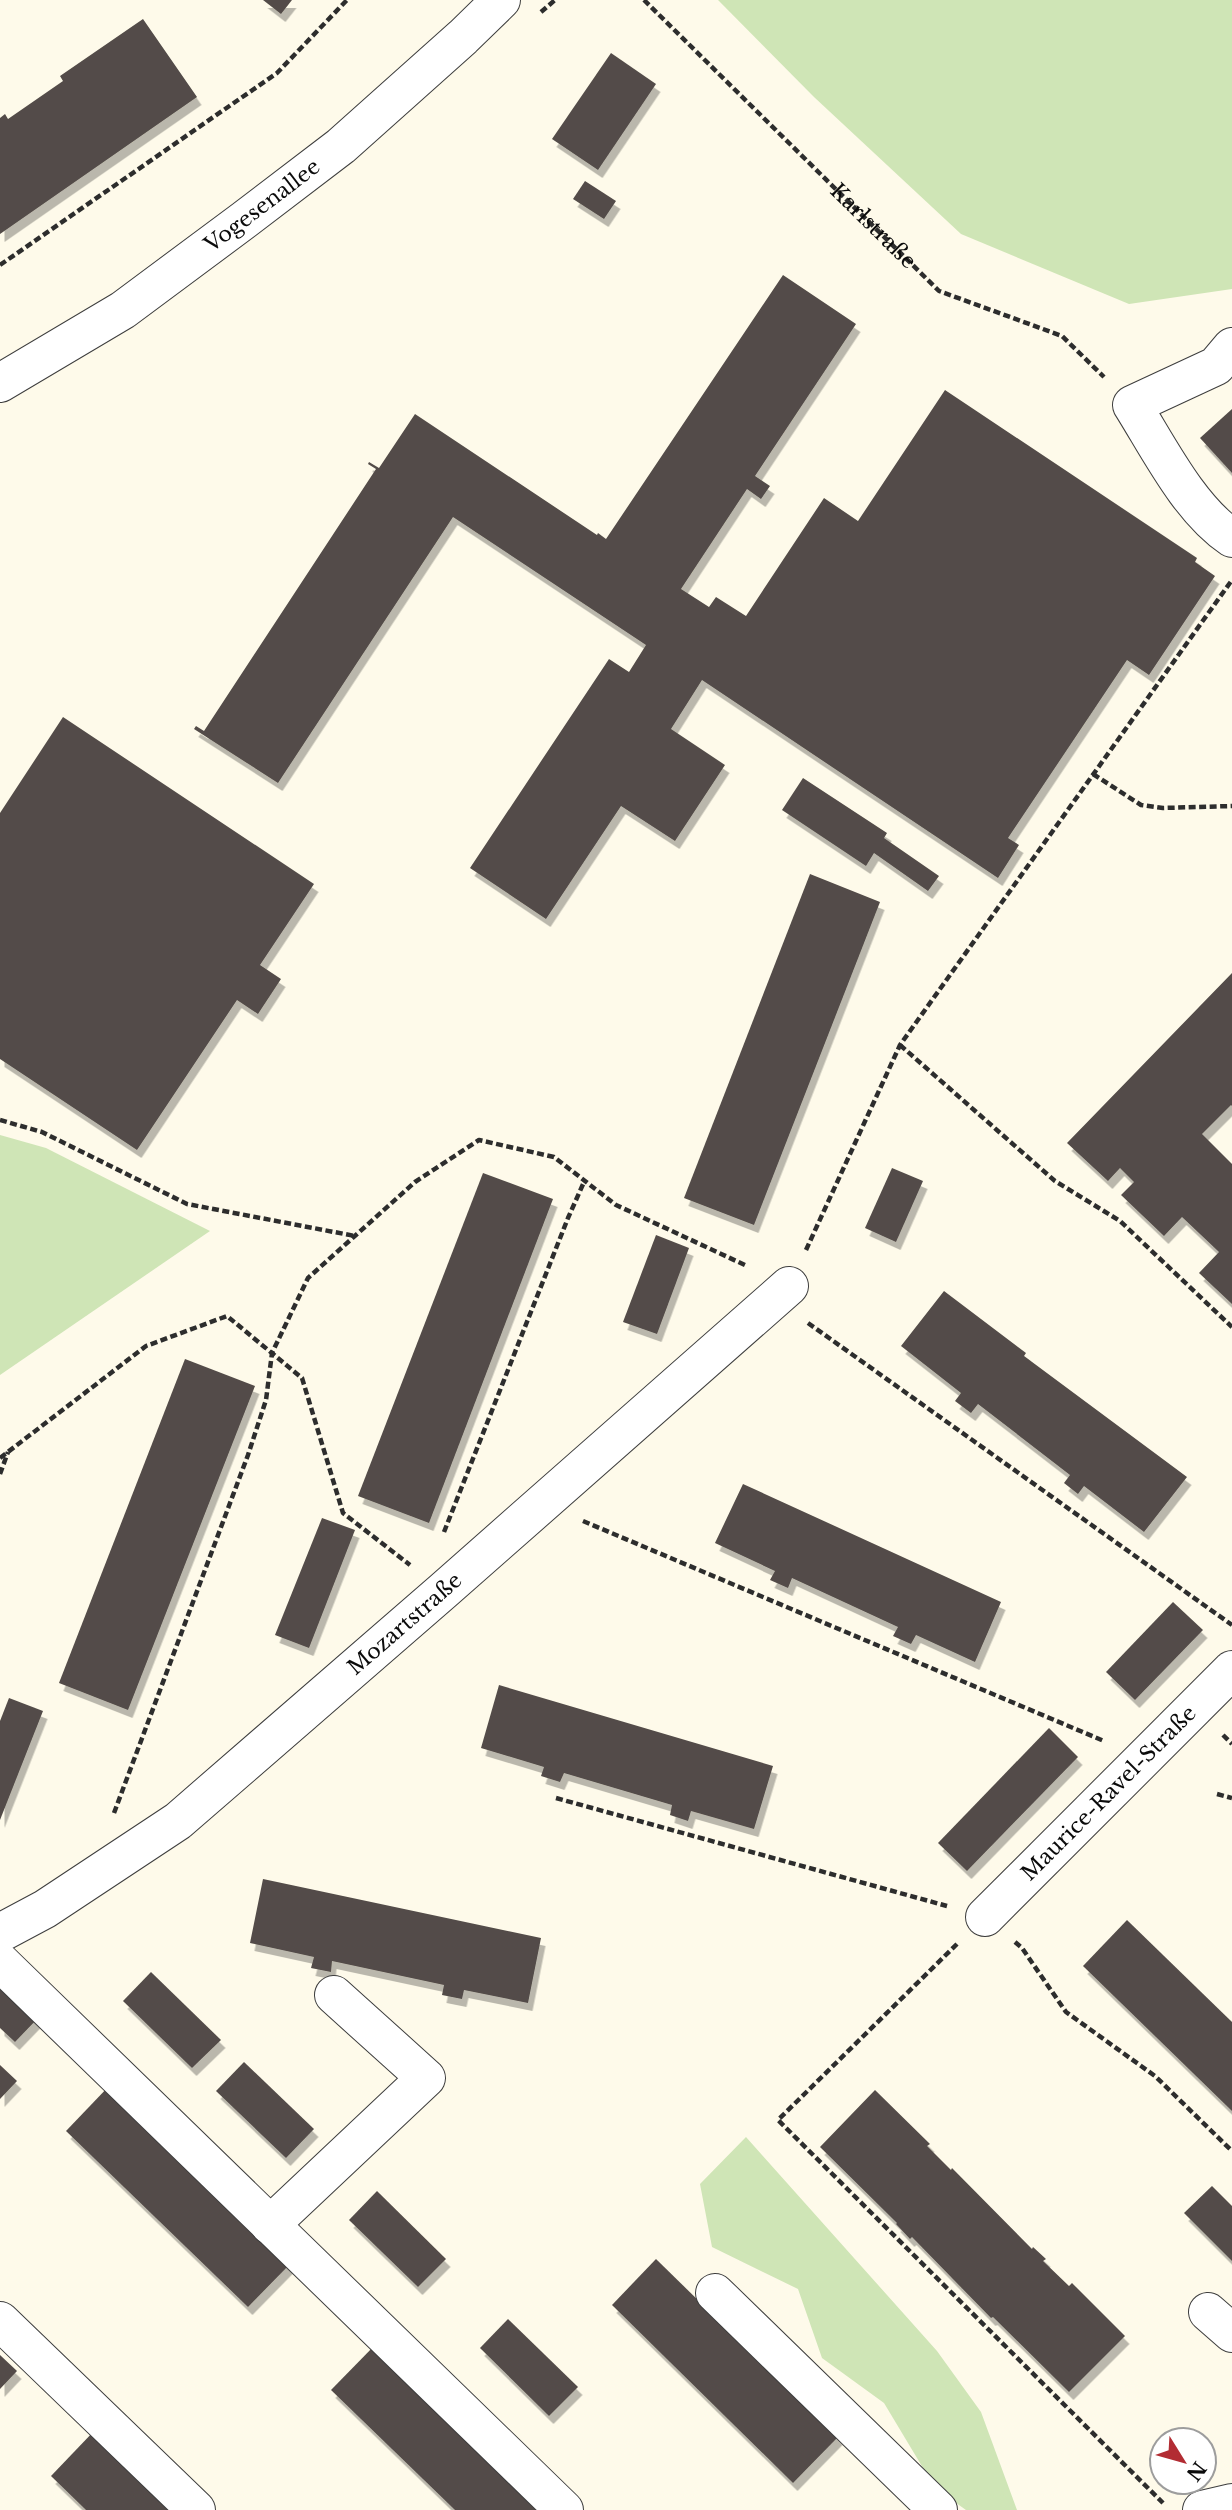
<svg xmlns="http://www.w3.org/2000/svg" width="1232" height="2510" font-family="'Libre Baskerville',serif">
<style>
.green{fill:#cfe5b6}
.building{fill:#534c48;filter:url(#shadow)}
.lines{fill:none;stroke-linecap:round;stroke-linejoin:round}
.minor-casing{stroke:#3e3e3e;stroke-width:40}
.path{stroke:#2d2d2d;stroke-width:4.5;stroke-dasharray:7 3.5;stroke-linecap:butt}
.minor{stroke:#fff;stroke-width:38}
.labels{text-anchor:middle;stroke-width:7;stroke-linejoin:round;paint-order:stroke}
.street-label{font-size:21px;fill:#0b0b0b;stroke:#fff}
</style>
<defs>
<filter id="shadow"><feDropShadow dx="4.5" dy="8" stdDeviation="0" flood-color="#0004"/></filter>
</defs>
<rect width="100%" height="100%" fill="#fefaea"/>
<g class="green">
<polygon points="718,0 1232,0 1232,289 1129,304 961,234 814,97"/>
<polygon points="0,1135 46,1148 210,1231 0,1375"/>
<polygon points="746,2137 937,2351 981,2412 1017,2510 966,2510 935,2488 884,2403 822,2358 798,2289 712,2247 700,2184"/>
</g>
<g class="building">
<polygon points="263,0 292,0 281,14"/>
<polygon points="143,19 197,97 0,234 0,118 5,114 8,119 63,81 60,76"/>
<polygon points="611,53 656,84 598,170 552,139"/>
<polygon points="585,181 616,201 604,219 573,199"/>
<polygon points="783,275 856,324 755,476 770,486 761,499 747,489 681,589 709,607 716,597 746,616 824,498 858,521 945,390 1197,558 1195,562 1215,576 1149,675 1127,660 1008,838 1019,845 998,878 702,680 671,729 725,765 675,841 621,806 546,919 470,868 609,659 629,672 646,645 453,517 278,783 194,729 196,726 204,731 376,469 368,464 369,462 379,468 415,414 597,535 598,533 606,539"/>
<polygon points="1232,409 1232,473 1200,438"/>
<polygon points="63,717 314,884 260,965 281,979 258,1014 237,1000 137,1150 0,1059 0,813"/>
<polygon points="803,778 887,833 884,838 939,876 928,891 874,853 866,866 782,810"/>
<polygon points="810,874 880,902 754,1225 684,1198"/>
<polygon points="1232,973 1232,1106 1231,1105 1202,1134 1232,1164 1232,1304 1199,1273 1219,1252 1182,1217 1164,1236 1121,1195 1134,1182 1120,1168 1108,1181 1067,1143"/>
<polygon points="892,1168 923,1181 896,1242 865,1228"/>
<polygon points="483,1173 553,1199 429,1523 358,1496"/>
<polygon points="656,1235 689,1248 657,1334 623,1322"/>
<polygon points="944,1291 1026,1353 1024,1356 1187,1477 1144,1532 1084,1486 1078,1494 1064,1483 1070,1475 978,1404 971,1413 955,1401 961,1393 901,1346"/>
<polygon points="185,1359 255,1386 128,1710 59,1683"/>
<polygon points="743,1484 1001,1602 975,1662 916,1635 911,1644 893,1636 898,1627 792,1578 788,1588 770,1580 775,1571 715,1543"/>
<polygon points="322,1518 355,1530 309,1648 275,1635"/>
<polygon points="1173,1602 1203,1630 1135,1700 1106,1672"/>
<polygon points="499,1685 773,1766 754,1829 691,1811 688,1821 670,1815 672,1805 564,1773 560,1782 541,1776 544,1767 481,1748"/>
<polygon points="9,1698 43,1711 0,1820 0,1721"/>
<polygon points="1049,1728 1078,1757 967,1871 938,1843"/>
<polygon points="263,1879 541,1938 528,2003 464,1990 462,1999 442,1995 444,1985 332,1961 331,1972 311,1968 314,1957 250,1943"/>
<polygon points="1127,1920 1232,2022 1232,2111 1083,1966"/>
<polygon points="151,1972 221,2040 192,2068 123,2001"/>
<polygon points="0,1987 40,2016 15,2042 0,2028"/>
<polygon points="244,2062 314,2129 286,2158 216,2091"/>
<polygon points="0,2065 17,2081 0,2099"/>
<polygon points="110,2085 292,2262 248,2307 66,2131"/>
<polygon points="875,2090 930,2144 927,2146 951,2170 952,2168 1032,2249 1033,2247 1046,2259 1043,2261 1069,2286 1072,2283 1125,2336 1069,2392 993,2317 991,2318 912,2237 910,2239 896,2224 897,2223 820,2147"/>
<polygon points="1212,2186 1232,2206 1232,2261 1184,2213"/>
<polygon points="377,2191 446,2259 418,2287 349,2220"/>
<polygon points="656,2259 838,2437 793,2483 612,2305"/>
<polygon points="508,2319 578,2387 549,2416 480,2348"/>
<polygon points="376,2344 546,2510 455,2510 331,2390"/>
<polygon points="0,2355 17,2371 0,2389"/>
<polygon points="95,2430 177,2510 86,2510 51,2476"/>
</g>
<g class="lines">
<g class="minor-casing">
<g id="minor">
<path d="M1232 347 1216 366 1132 405C1159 448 1189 509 1232 538"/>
<path id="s2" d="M0 383 123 310 244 220 341 146 463 37 501 0"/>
<path id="s3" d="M985 1917 1232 1670"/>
<path id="s4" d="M0 1933 45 1909 178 1821 443 1591 789 1286"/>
<polyline points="0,1962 564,2510"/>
<polyline points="270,2225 426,2078 334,1995"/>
<polyline points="715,2293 938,2510"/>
<polyline points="1208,2312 1232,2333"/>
<polyline points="0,2321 196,2510"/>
<polyline points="1202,2510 1232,2503"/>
</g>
</g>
<g class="path">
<path id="s1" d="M644 0 939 291 1062 336 1104 377"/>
<polyline points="541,12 555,0"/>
<polyline points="0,265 277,73 347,0"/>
<polyline points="1093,774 1141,805 1163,808 1232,806"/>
<polyline points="900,1045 1055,1181 1120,1221 1232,1327"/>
<polyline points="0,1120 42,1132 187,1204 355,1236"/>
<polyline points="806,1250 900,1045 1232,580"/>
<polyline points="808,1323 1232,1625"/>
<polyline points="0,1458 146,1346 227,1316 302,1378 343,1513 410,1565"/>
<polyline points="0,1474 8,1452"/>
<polyline points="583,1521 1104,1741"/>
<polyline points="444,1532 568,1218 584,1182"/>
<polyline points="1223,1735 1232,1744"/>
<polyline points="1217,1794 1232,1798"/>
<polyline points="556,1798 947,1906"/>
<polyline points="114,1813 248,1455 266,1400 272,1353 308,1278 415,1182 479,1140 554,1157 616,1205 747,1266"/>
<polyline points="1015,1942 1022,1948 1066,2012 1155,2076 1232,2151"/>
<polyline points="957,1944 778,2120 1163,2503"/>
</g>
<use href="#minor" class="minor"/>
</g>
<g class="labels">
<g class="street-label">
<text dy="7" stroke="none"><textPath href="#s2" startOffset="317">Vogesenallee</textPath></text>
<text dy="7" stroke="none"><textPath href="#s1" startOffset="322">Karlstraße</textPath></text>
<text dy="7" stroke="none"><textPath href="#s4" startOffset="511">Mozartstraße</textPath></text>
<text dy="7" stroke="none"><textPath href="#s3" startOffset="175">Maurice-Ravel-Straße</textPath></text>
</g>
</g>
<g transform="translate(1183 2461) rotate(127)"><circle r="33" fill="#ffffff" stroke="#9d9d9d" stroke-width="2"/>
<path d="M0-5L12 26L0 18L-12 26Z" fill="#b22c33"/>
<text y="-10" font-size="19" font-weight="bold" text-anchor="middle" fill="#0b0b0b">N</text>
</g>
</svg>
